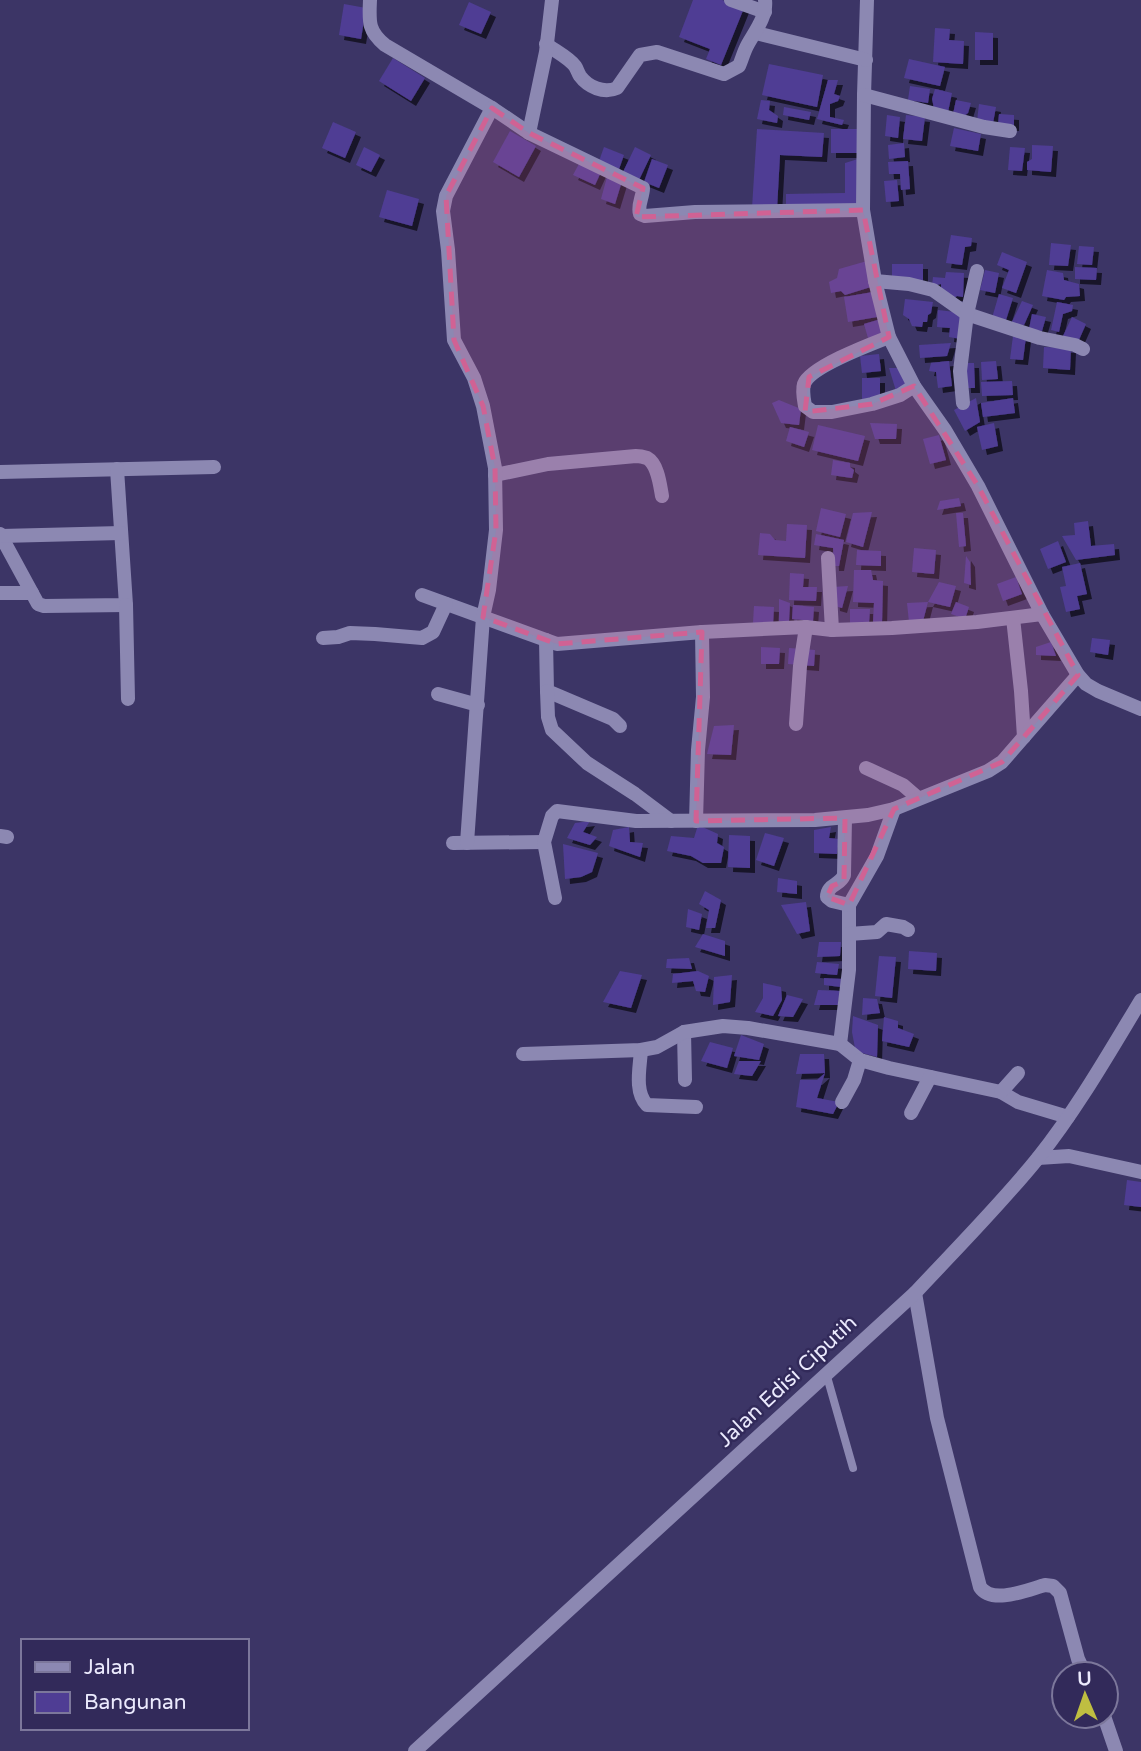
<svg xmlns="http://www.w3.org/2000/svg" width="1141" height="1751" font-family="'Varela Round',sans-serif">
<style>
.building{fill:#4f3d94;filter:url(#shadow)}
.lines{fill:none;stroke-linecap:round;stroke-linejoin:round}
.lane{stroke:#8c88b2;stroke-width:8}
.street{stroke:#8c88b2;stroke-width:14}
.marked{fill:#d06294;fill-opacity:0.2;stroke:#d06294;stroke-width:5;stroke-dasharray:14 9;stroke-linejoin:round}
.labels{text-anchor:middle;stroke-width:5;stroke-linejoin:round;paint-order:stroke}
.street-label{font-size:21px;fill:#ebeafd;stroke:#322a5a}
</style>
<defs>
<filter id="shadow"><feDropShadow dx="5" dy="5" stdDeviation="0" flood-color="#0009"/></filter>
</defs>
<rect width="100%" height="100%" fill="#3c3566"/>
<g class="building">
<polygon points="693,0 722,0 744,8 721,65 706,59 710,49 679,37"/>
<polygon points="469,2 491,12 481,34 459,25"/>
<polygon points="344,4 366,8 361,39 339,35"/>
<polygon points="935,28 950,29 949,40 964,41 963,64 933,62"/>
<polygon points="975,32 993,33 993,60 975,60"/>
<polygon points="393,58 425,78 411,101 379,81"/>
<polygon points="909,59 945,67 940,86 904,78"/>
<polygon points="769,64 823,75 817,107 762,95"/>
<polygon points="828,80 838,80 834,94 840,96 838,101 830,104 830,117 844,120 842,125 817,119"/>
<polygon points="910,86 930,89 928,103 908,100"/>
<polygon points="935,89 952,93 948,112 934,108 932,99"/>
<polygon points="761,100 770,101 769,110 778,116 777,123 757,119"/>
<polygon points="956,100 971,103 968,113 964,116 953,114"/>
<polygon points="979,104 996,107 993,123 977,121"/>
<polygon points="784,107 811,112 809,120 783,115"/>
<polygon points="999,114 1014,115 1014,126 998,125"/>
<polygon points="887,115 900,117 898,138 885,136"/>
<polygon points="906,115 925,117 922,141 903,139"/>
<polygon points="333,122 356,132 345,158 322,148"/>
<polygon points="954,128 981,134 978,151 950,146"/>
<polygon points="757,129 824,133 822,157 780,155 777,209 752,208"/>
<rect x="831" y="129" width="28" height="24"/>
<polygon points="510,131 536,146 519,177 493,162"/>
<polygon points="904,143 905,157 889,159 888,145"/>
<polygon points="1032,145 1053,146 1051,172 1027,170 1027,162 1032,159"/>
<polygon points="364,147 380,155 371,172 356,165"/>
<polygon points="604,147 624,155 618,172 598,164"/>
<polygon points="635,147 651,155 638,182 622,174"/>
<polygon points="1010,147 1025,148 1022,171 1008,170"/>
<polygon points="652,159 668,165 659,188 644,182"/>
<polygon points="858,159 859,206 786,208 786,194 845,193 845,163"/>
<polygon points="908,161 910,189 901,190 900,174 889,174 888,162"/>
<polygon points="580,162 601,172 595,185 573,175"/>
<polygon points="607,177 622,181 615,204 601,199"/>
<polygon points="897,180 899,201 886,202 884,181"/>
<polygon points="387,190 419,199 412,226 379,217"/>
<polygon points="951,235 972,238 971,246 965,247 962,265 946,263"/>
<polygon points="1051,243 1071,245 1068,266 1049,265"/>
<polygon points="1079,246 1094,247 1092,265 1077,264"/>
<polygon points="1002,252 1027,262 1016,293 1002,288 1009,270 997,265"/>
<polygon points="867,261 874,286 845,295 841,291 831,293 829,282 837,278 839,269"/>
<rect x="892" y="264" width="31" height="17"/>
<polygon points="1075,267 1097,268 1096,280 1075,279"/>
<polygon points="985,270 999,273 995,293 980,290"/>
<polygon points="1047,270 1063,273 1064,280 1079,284 1080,296 1066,297 1064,300 1042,296"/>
<polygon points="946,272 964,273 963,297 957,296 954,298 941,288 941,284 932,286 933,277 945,278"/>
<polygon points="873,292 877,317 848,322 844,297"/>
<polygon points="999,294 1013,298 1005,323 992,318"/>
<polygon points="905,299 933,302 931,313 928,315 927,322 923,322 922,327 912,326 909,319 903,315"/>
<polygon points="1022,301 1033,305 1024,325 1011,324"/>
<polygon points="1057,302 1073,305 1072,311 1063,314 1059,332 1051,330"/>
<polygon points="938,310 964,313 961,339 949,337 950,328 937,327"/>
<polygon points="1032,314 1046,317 1042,331 1029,329"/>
<polygon points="1072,317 1086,324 1078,342 1063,336"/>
<polygon points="881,319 885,334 868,338 864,324"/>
<polygon points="1013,336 1026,337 1023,360 1010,359"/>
<polygon points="951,343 947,356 920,358 919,345"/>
<polygon points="1044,347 1071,348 1070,370 1043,368"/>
<polygon points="879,354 881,371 862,373 860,356"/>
<polygon points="949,361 952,386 938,388 936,372 929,371 931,363"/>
<polygon points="996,361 998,379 982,380 981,362"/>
<polygon points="965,363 974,363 975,388 966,388"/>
<polygon points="889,368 899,368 909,383 896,391"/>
<polygon points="862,378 880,378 880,398 862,399"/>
<polygon points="1012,381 1013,395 982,396 981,382"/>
<polygon points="976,398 980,422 965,431 954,410"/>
<polygon points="1013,398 1015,413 983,417 981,403"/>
<polygon points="779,400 801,409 799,425 781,423 772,403"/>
<polygon points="870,423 897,424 896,439 875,439"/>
<polygon points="994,423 998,446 982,450 977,427"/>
<polygon points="818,425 865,436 858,461 812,450"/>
<polygon points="790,427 809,432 804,447 786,441"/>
<polygon points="939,435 946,460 930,464 923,439"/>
<polygon points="833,460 850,463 850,467 854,470 852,478 831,475"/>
<polygon points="959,498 961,506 937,510 940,501"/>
<polygon points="821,508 846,514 840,537 816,531"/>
<polygon points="872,512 863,547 846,542 853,513"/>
<polygon points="956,513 963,513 966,546 959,547"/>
<polygon points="1088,521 1091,546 1114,544 1115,555 1076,560 1062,536 1075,535 1074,523"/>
<polygon points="787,524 807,525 805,558 758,555 760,533 770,534 775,540 786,541"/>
<polygon points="816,534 844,540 839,566 834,566 833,548 814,545"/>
<polygon points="1058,541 1066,562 1048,569 1040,549"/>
<polygon points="914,548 936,550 934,574 912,572"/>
<polygon points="857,550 881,551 881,566 856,565"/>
<polygon points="966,556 970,562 971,585 964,583"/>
<polygon points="1080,563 1087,594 1077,596 1080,609 1066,612 1060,587 1066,586 1062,567"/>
<polygon points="854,570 871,570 873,580 883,581 882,623 873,622 874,603 853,602"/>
<polygon points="790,573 804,574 803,587 817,587 816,601 789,600"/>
<polygon points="1016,577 1022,594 1003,601 997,584"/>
<polygon points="939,582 956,586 950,607 928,602 923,621 909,622 907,603 928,602"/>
<polygon points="848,586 842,608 835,606 833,587"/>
<polygon points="779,599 790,603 789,621 779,621"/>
<polygon points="956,602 969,607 965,619 951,614"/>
<polygon points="793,605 814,607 813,621 792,619"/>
<polygon points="754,606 774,607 773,624 753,623"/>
<polygon points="850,609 870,609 869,623 850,623"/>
<polygon points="1092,638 1110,640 1108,655 1090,652"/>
<polygon points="1051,642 1056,656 1036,655 1036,647"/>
<polygon points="761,647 780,648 779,664 761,664"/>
<polygon points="789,648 815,650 814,666 788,664"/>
<polygon points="734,725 731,755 707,754 714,726"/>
<polygon points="590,821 583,832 597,837 590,845 567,838 575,823"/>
<polygon points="698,825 718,834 717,843 724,847 721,863 703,863 691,856 667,851 671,836 694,838"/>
<polygon points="629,827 630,842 643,843 640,857 609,846 613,830"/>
<polygon points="831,827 829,838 839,839 837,854 814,853 814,830"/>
<polygon points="765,833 784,838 774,866 756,860"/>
<polygon points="729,835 750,836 750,868 728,867"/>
<polygon points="563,844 598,853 592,872 581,877 565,879"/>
<polygon points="778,878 797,881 797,894 777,892"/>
<polygon points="705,891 721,900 715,928 706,928 709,910 699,904"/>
<polygon points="806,902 810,931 797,934 781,905"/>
<polygon points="688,909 702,914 699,930 686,927"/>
<polygon points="703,934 725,941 725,956 695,947"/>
<polygon points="819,942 841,942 840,956 817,957"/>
<polygon points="909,951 937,953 936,971 908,969"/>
<polygon points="879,956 896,957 892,998 875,996"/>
<polygon points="689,958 692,969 666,968 667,959"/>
<polygon points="817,962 839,964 837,975 815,973"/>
<polygon points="620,971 642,975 631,1008 603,1002"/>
<polygon points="698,971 709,976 705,992 696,991 693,981 672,983 673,974"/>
<polygon points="732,975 730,1002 713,1005 714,977"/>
<polygon points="824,978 842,979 841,987 824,985"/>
<polygon points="763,983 781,987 782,1000 773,1016 755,1012 763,998"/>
<polygon points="818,990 840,991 838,1005 814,1005"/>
<polygon points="787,995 803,999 793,1017 778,1016"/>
<polygon points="863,998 877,999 880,1013 862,1015"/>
<polygon points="853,1016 878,1025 877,1057 862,1053 855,1048 852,1032"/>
<polygon points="884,1017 898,1021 898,1028 914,1034 909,1047 882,1041"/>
<polygon points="741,1035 764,1044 759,1060 734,1056"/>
<polygon points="710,1042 733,1048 727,1068 701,1061"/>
<polygon points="800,1054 824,1054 825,1073 796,1074"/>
<polygon points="739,1061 761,1061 752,1076 734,1074"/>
<polygon points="825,1073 817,1098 839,1102 833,1114 796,1107 800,1080 817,1080"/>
<polygon points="1127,1180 1141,1182 1141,1207 1124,1205"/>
</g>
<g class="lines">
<polyline class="lane" points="826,1373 853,1468"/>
<g class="street">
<path d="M370 0C369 22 368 31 385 45L492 108 529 133 643 188C643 197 637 206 640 214L645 216 695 212 863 210"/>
<polyline points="731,0 765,12"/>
<polyline points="867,0 864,95 863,210 875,281 889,337 914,386 945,430 978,486 1042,614 1078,675 1086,684 1098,691 1141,709"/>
<polyline points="756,33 866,60"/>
<path d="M546 44C555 51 568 57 575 66 577 69 578 73 580 76 588 87 604 94 617 88L640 55 657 52 724 74 739 66C742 59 744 51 748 44 756 30 767 16 765 0"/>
<polyline points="864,95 984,127 1010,131"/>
<polyline points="529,133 546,52 552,0"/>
<polyline points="875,281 909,284 933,290 967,314 1040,338 1075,345 1083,349"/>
<path d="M889 337C871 344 810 367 804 384 802 391 804 400 805 406L813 412H832L872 404 900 395 914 386"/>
<polyline points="963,403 960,371 967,314 977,271"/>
<polyline points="0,472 214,467"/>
<path d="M495 475 548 464 636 456C639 456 644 457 647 458 658 464 660 485 662 496"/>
<polyline points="0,534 38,604 44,606 126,605 117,469"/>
<polyline points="1,536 121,533"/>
<polyline points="828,558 832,630"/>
<polyline points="0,593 32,593"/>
<polyline points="422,595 557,644 702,632 806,627 832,630 892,628 977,622 1042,614"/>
<polyline points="126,605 128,699"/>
<polyline points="1013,618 1021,691 1024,737"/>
<polyline points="323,638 338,637 350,633 375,634 422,638 433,632 446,604"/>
<polyline points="546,640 547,691 613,719 620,726"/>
<polyline points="547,691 548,717 552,730 587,763 635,794 671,821"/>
<polyline points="438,694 478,705"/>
<polyline points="796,724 800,666 806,627"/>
<polyline points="866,768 903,785 918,798"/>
<polyline points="894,809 877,856 849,905 849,970 840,1044 860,1060 889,1068 1001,1092 1018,1102 1068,1117"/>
<path d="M845 818 844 875C840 886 827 884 827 897L832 901 849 905"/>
<polyline points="696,821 698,750 703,697 702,632"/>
<polyline points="0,836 7,837"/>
<polyline points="453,843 544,842"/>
<polyline points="467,843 483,617 489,590 496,530 495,468 483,406 474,378 454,340 448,250 443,211 446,196 492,108"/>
<polyline points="555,898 544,842 552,816 557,811 636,821 815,820 868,815 894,809 988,771 1002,762 1078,675"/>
<polyline points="849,934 877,932 886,924 903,927 908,930"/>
<polyline points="684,1032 685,1080"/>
<path d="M641 1050C640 1067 634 1092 647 1105L696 1107"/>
<polyline points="523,1054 641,1050 657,1047 684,1032 723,1026 748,1028 840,1044"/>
<polyline points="1001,1092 1018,1073"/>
<polyline points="842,1102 854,1080 860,1060"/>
<polyline points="911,1113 930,1077"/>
<polyline points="1038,1158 1069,1156 1141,1172"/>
<path d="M915 1293 937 1418 980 1587C992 1605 1027 1590 1045 1585L1053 1586 1060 1593 1078 1659 1085 1674"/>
<polyline points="1104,1716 1116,1751"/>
<path d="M415 1751 915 1293C956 1249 1000 1205 1038 1158 1077 1109 1109 1053 1141 1000"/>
</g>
</g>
<path class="marked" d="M492 108 529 133 643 188 636 217 863 210 889 337 809 377 805 412 872 404 914 386 978 486 1078 675 1002 762 894 809 849 905 827 897 832 886 844 881 845 818 696 821 702 632 557 644 483 617 496 530 495 468 483 406 454 340 446 196Z"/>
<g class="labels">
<g class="street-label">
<text transform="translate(787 1381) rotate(-43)" y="7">Jalan Edisi Ciputih</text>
</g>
</g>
<rect x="21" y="1639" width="228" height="91" fill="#322a5a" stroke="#7c779b" stroke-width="2"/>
<rect x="35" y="1662" width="35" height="10" fill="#8c88b2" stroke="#7c779b" stroke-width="2"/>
<text x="84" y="1674" font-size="21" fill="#ebeafd">Jalan</text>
<rect x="35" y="1692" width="35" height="21" fill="#4f3d94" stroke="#7c779b" stroke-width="2"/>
<text x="84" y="1709" font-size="21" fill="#ebeafd">Bangunan</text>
<g transform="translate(1085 1695) rotate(358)"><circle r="33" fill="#322a5a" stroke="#7c779b" stroke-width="2"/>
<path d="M0-5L12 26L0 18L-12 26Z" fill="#bfbe41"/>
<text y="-10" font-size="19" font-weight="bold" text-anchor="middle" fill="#ebeafd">U</text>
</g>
</svg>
